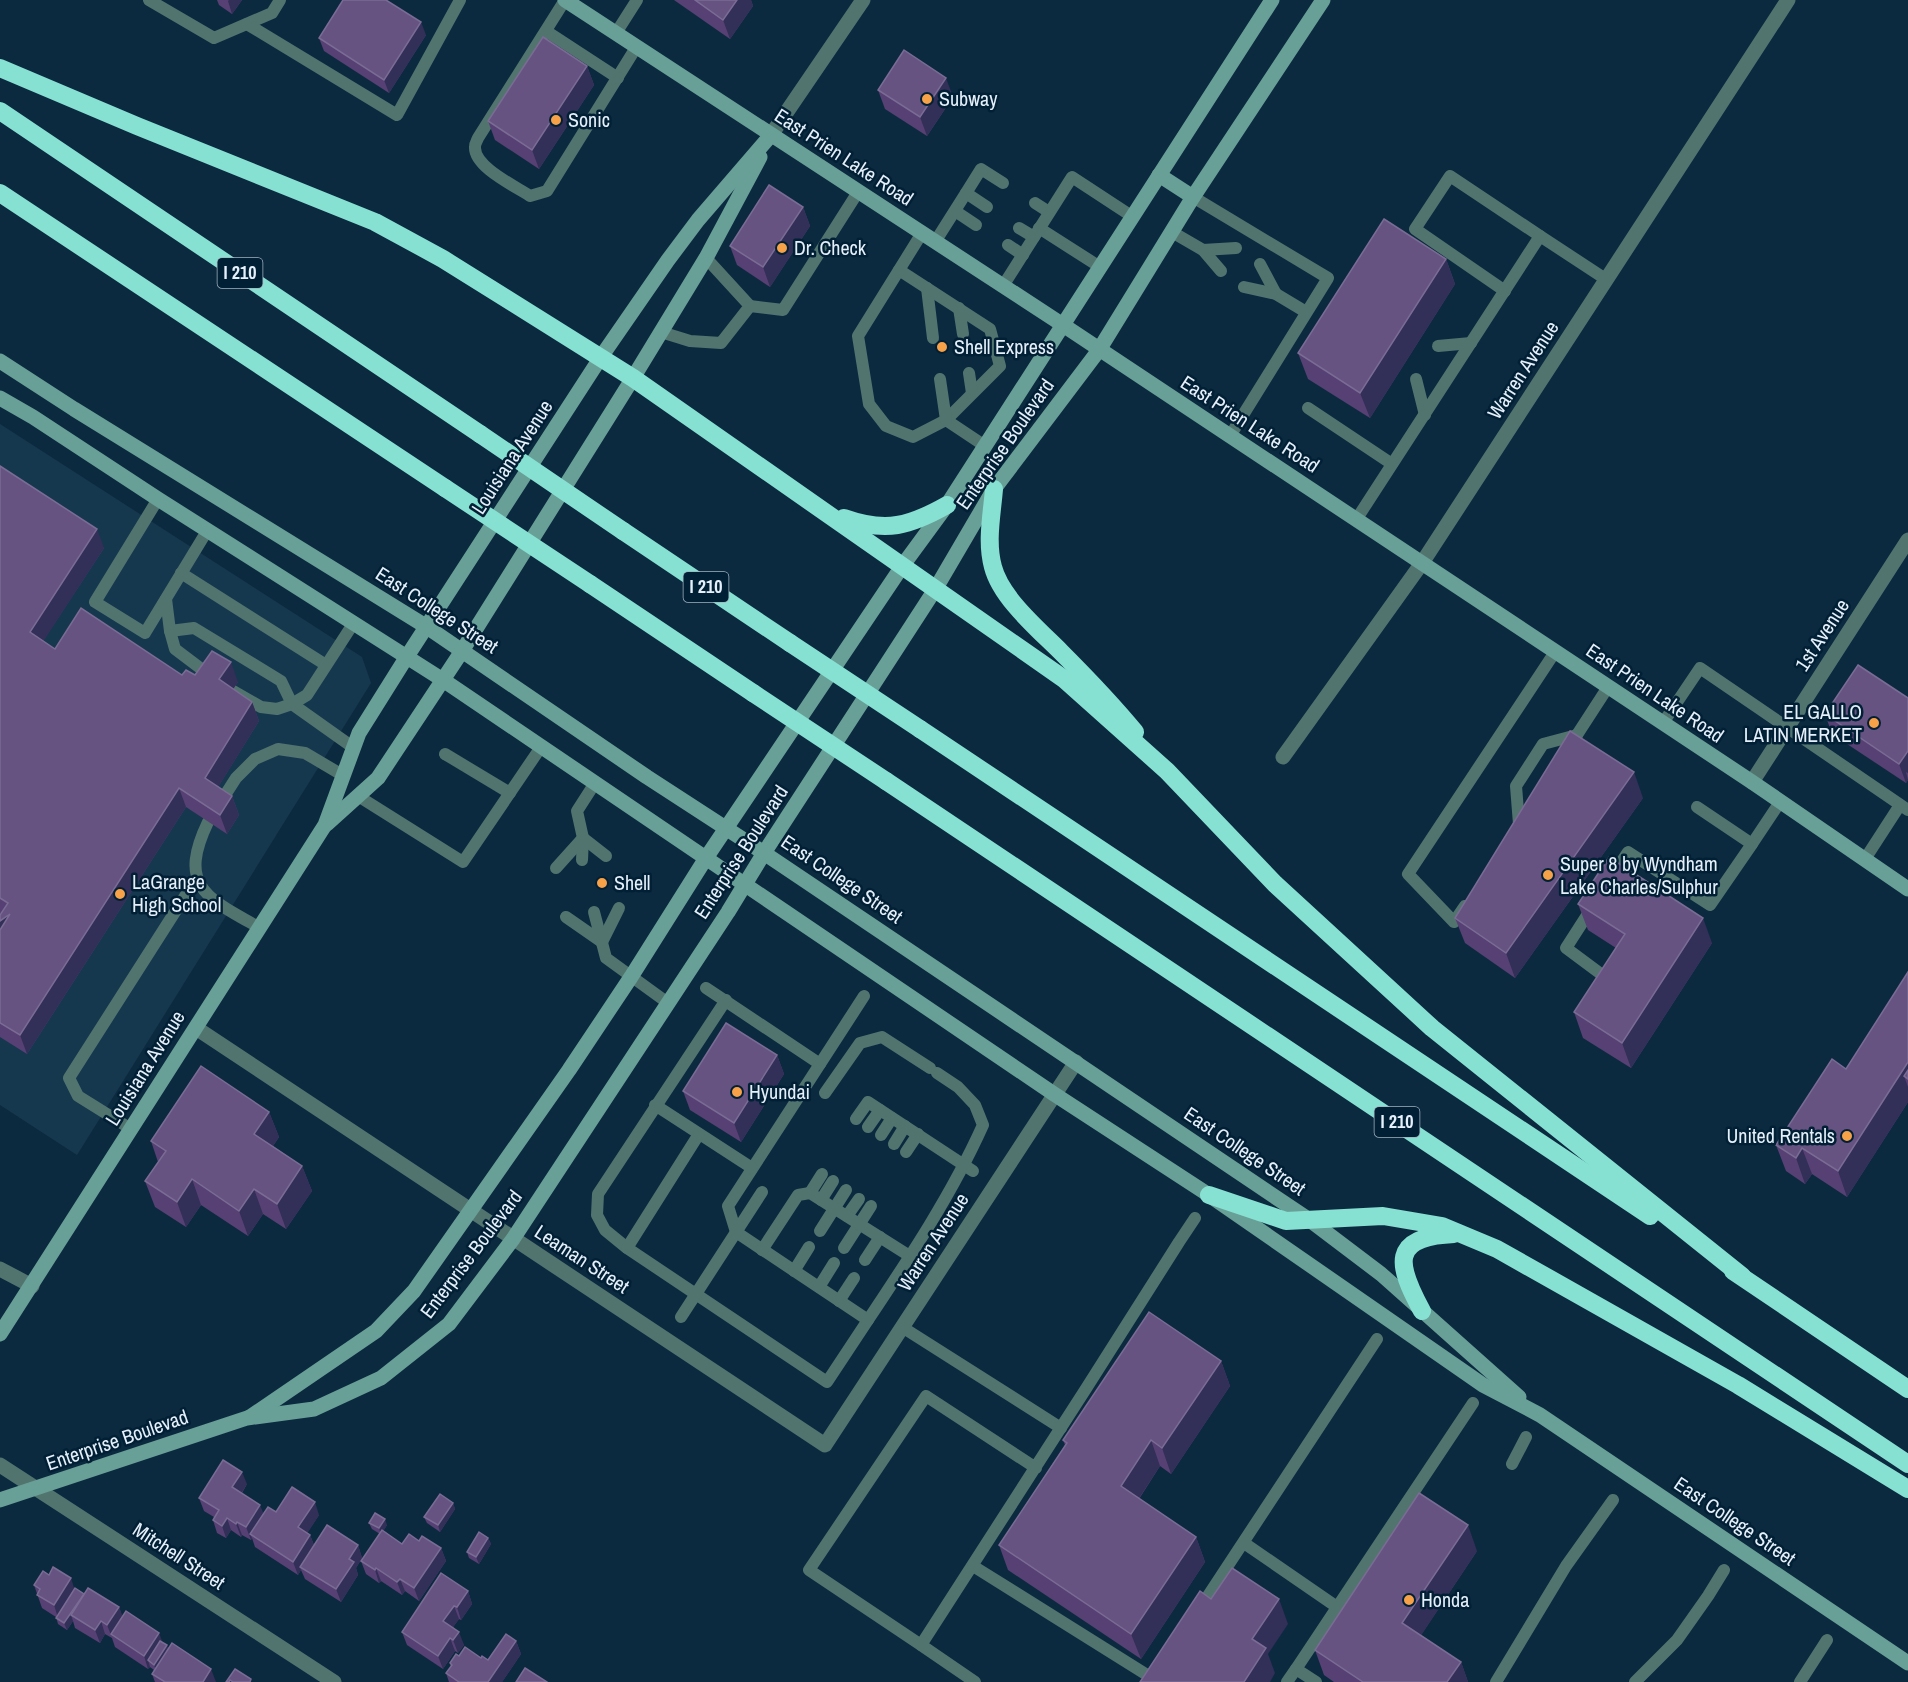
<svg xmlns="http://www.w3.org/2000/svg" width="1908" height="1682" font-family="'Archivo Narrow',sans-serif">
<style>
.built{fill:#16384f}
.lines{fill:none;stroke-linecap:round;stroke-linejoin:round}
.lane{stroke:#52746f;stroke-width:12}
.street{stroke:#52746f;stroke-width:15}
.secondary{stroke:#68a097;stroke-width:15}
.highway{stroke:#87e1d3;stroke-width:18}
.highway-bridge{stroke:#87e1d3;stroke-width:18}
.wall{fill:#574073}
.shaded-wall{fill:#322f58}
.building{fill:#665382;stroke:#7a6c94;stroke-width:1.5}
.poi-dot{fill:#f7a149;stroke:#022035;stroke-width:2}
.labels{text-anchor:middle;stroke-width:5;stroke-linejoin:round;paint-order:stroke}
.shield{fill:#022035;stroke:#a1b2bf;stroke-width:1.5}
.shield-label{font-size:18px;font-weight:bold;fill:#e5f0fa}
.poi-label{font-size:20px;fill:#e5f0fa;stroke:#022035;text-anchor:start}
.street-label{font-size:20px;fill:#e5f0fa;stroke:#022035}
</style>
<rect width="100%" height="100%" fill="#0c2a3f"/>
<polygon class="built" points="0,424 362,657 371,683 77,1155 0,1105"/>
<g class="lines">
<g class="lane">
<polyline points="149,0 214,38 272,13 280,0"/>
<path d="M565 0 478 138C477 141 475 143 475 147 474 167 515 186 530 196L547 191 637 46"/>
<polyline points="247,24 397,115 460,0"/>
<polyline points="546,31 618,78"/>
<polyline points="616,33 637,0"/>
<polyline points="966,193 981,169 1003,183"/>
<polyline points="1193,197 1328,278 1230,436"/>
<polyline points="1035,203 1049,212"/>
<polyline points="955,211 976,225"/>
<polyline points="1039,228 1100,267"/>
<polyline points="1172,232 1203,250 1221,271"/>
<polyline points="922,233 858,336 869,404 886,426 913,437 946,420 985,446"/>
<polyline points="1034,237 1072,177 1133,217"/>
<polyline points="935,242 966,193 987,207"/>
<polyline points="1008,245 1023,255"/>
<polyline points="1203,250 1236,248"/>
<polyline points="1260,264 1276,294"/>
<polyline points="899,270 990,329 1000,366 946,420"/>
<polyline points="1003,286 1034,237 1019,228"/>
<polyline points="1244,287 1276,294 1306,312"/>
<polyline points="927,288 933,338"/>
<polyline points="1505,291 1415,229 1450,176 1540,236"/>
<polyline points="750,306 783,310 858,192"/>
<polyline points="959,308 963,334"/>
<polyline points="661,332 690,341 721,343 750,306 706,258"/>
<polyline points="1438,346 1471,343"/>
<polyline points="969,373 972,393"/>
<polyline points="940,379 946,420"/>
<polyline points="1416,379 1425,415"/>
<polyline points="1308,408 1392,464"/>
<polyline points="158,499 95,602 145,633 207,531"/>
<polyline points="1356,520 1540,236 1607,280"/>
<polyline points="181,573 326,665"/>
<polyline points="166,599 170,631 175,649 212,677"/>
<polyline points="170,631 194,628 281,681 292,704 354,748"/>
<polyline points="233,691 261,707 277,709 292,704 307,695 353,624"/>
<polyline points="1663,723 1700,668 1908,810"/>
<polyline points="1573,741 1608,687"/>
<polyline points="445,754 510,793"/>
<polyline points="358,796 463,862 541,747"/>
<polyline points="220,803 236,778 255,759 278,749 305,753 344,776"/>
<path d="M208 822C177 887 207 898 260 928"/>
<polyline points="1519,824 1516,786 1543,744 1577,735"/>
<polyline points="1752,844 1780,802"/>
<polyline points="1865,859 1900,805"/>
<polyline points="582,860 583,838 577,811 595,783"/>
<polyline points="556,868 583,838 606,856"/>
<polyline points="1612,876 1628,852 1710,905 1752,844 1697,807"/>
<polyline points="1465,906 1454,922 1408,874 1555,652"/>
<polyline points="1593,906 1566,948 1605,977"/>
<polyline points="594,912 606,958 668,1003"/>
<polyline points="566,917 602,942 619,908"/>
<polyline points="706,988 820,1064 864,996"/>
<polyline points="726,1000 598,1194 597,1215 605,1230 627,1248 827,1382 868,1320"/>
<path d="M820 1064 728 1206 736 1232 868 1320C910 1257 952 1194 983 1125L975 1105 958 1087 937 1073"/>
<polyline points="825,1093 860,1043 882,1037 930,1068"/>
<polyline points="655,1105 752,1168"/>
<polyline points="856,1119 868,1102 973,1171"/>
<polyline points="868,1127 880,1110"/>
<polyline points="131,1129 78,1096 69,1078 196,879"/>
<polyline points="881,1135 892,1118"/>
<polyline points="894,1144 905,1126"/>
<polyline points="906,1152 918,1134"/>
<polyline points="810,1193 822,1174"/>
<polyline points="821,1200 833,1181"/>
<polyline points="847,1216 859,1199"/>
<polyline points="820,1231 846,1190"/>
<polyline points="627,1248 699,1134"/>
<polyline points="844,1248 871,1206"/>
<polyline points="762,1250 798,1195 810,1193 916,1260"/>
<polyline points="865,1260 880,1237"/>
<polyline points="794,1271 809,1247"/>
<polyline points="819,1287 834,1263"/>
<polyline points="839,1301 854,1278"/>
<polyline points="681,1317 762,1192"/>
<polyline points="902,1327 1061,1428"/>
<polyline points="1512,1464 1526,1437"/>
<path d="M1036 1468 926 1396 809 1570 921 1645C1008 1511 1094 1377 1179 1242L1195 1218"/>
<polyline points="1244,1543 1337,1607"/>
<polyline points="973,1566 1152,1678"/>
<polyline points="1200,1608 1377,1339"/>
<polyline points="921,1645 975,1682"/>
<polyline points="1287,1682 1296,1669"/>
<polyline points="1316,1682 1296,1669 1473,1403"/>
<polyline points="1496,1682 1566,1566 1613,1500"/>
<polyline points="1635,1682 1677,1640 1708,1596 1724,1570"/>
<polyline points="1800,1682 1827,1640"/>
</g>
<g class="street">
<polyline points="771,135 863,0"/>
<polyline points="1283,757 1422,563 1788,0"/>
<polyline points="1752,782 1908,540"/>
<polyline points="196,1028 825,1445 1076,1062"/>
<polyline points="0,1269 32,1286"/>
<polyline points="0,1465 334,1682"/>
</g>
<g class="secondary">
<polyline points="565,0 1063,325 1752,782 1908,889"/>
<polyline points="1159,175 1193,197"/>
<polyline points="0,361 74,409 427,627 647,777 764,853 1311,1221 1381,1274 1519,1397"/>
<polyline points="0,398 33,417 158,499 443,680 1054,1094 1209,1195 1483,1385 1540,1415 1908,1663"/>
<polyline points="327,824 378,778 462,651 633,378 706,258 760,157"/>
<polyline points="0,1334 325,825 359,733 406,658 601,357 668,260 698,220 771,135"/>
<polyline points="250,1417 376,1331 414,1291 569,1070 631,977 706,858 903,565 947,505 1272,0"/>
<polyline points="0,1500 247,1418 314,1409 381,1378 449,1324 513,1239 728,912 764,853 936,588 994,489 1099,350 1193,197 1323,0"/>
</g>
<g class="highway">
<polyline points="0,68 137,126 375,222 443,259 633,378 1064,679 1167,771 1275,884 1432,1028 1742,1276"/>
<polyline points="0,111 480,434"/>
<polyline points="0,193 445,488"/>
<path d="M994 489C992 514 986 542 993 567 1001 598 1038 629 1061 652 1087 678 1112 704 1135 732"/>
<path d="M844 518C886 533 910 526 947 505"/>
<polyline points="623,531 790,643"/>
<polyline points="590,584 753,693"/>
<polyline points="920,729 1650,1216"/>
<polyline points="886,781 1908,1464"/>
<polyline points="1209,1195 1286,1221 1383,1216 1442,1226 1497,1249 1738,1385 1908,1489"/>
<polyline points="1733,1271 1908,1389"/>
<path d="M1422 1311C1397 1265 1389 1237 1454 1234"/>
</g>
<g class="highway-bridge">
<polyline points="480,434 623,531"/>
<polyline points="445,488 590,584"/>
<polyline points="790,643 920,729"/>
<polyline points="753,693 886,781"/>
</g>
</g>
<g class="wall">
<polygon points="217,0 242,0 232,14 219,5"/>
<polygon points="674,0 751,0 753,6 730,39"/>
<polygon points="426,35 389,93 324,51 319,38"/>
<polygon points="587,66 594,85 539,169 495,140 488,121"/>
<polygon points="878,90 953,97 927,136 885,109"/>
<polygon points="803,207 810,226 770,287 737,265 730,246"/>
<polygon points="1446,259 1455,284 1370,418 1308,379 1298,353"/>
<polygon points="0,466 104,548 43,641 55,649 182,675 195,675 238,682 233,689 252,702 259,721 218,787 232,796 239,815 227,834 186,807 27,1054 0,1037 0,915 1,914 0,913"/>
<polygon points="1908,698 1908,780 1906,783 1832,734 1825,714"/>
<polygon points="1643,798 1515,978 1465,943 1455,918"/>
<polygon points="1578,904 1712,943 1631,1068 1583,1038 1574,1012 1616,948 1588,930"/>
<polygon points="1908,972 1908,1102 1847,1197 1812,1174 1805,1184 1786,1171 1776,1145 1846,1069"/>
<polygon points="777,1055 784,1074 741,1142 690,1110 683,1091"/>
<polygon points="269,1112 279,1137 273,1146 302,1166 312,1191 286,1229 263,1214 248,1236 201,1205 186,1227 155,1207 145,1181 158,1162 151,1141"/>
<polygon points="1221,1361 1230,1386 1171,1474 1160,1466 1139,1499 1196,1537 1205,1562 1141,1659 1008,1570 999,1545 1065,1445 1063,1440"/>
<polygon points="247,1484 242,1493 264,1514 276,1512 319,1515 307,1533 310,1535 314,1545 358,1545 362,1558 356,1568 358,1575 341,1602 305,1579 301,1570 298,1575 255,1547 252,1538 251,1540 242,1535 241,1537 231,1530 226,1538 217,1533 213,1520 214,1517 204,1511 199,1498"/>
<polygon points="453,1503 455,1509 440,1532 427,1523 424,1517"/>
<polygon points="369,1523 387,1525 383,1531 402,1544 419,1541 441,1548 446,1561 419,1601 405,1591 402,1595 381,1581 379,1583 366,1574 361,1561 380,1534 372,1529"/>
<polygon points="488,1538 491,1544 479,1564 469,1558 467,1552"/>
<polygon points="1477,1551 1421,1635 1461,1662 1468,1682 1334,1682 1324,1675 1315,1650"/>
<polygon points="34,1585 75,1589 84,1594 119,1607 122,1616 162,1642 168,1649 216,1682 155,1682 152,1674 154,1670 150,1667 148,1669 115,1647 112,1638 105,1634 100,1643 75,1628 73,1621 67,1630 58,1624 56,1617 42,1608"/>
<polygon points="468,1591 472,1604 461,1620 459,1619 453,1627 464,1645 458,1653 455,1651 443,1669 407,1645 402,1632"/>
<polygon points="516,1641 521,1654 502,1682 449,1682 446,1673 451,1667 450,1663 459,1656 481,1658 488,1660"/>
</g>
<g class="shaded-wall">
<polygon points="229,0 242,0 232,14 228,1"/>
<polygon points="737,0 751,0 753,6 730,39 723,20"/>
<polygon points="421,22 426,35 389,93 384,80"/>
<polygon points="587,66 594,85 539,169 532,150"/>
<polygon points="946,78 953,97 927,136 920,117"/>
<polygon points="803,207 810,226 770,287 763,267"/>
<polygon points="1446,259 1455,284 1370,418 1360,393"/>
<polygon points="97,529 104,548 37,651 30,632"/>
<polygon points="231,662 238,682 226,699 219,679"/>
<polygon points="252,702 259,721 212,797 205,778"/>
<polygon points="1908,751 1908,773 1906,772 1908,780 1906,783 1899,764"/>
<polygon points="1634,772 1643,798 1515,978 1506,953"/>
<polygon points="179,788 186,807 27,1054 20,1035"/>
<polygon points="232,796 239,815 227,834 220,815"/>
<polygon points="10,914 0,944 0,921"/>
<polygon points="1703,918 1712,943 1631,1068 1622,1043"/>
<polygon points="777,1055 784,1074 741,1142 734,1123"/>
<polygon points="1908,1062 1908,1079 1904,1076 1908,1087 1908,1102 1847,1197 1838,1171"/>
<polygon points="269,1112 279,1137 264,1159 254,1134"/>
<polygon points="1802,1148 1812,1174 1805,1184 1796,1158"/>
<polygon points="302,1166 312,1191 286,1229 277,1204"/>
<polygon points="192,1179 201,1205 186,1227 177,1202"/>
<polygon points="254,1189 263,1214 248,1236 239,1211"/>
<polygon points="1221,1361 1230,1386 1171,1474 1162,1448"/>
<polygon points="1151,1440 1160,1466 1130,1512 1121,1486"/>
<polygon points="242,1472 247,1484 237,1500 232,1487"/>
<polygon points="315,1502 319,1515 303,1540 298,1527"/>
<polygon points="453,1503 455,1509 440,1532 438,1525"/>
<polygon points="260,1505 265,1517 250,1534 252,1538 251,1540 246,1527"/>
<polygon points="227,1518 231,1530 226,1538 222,1526"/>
<polygon points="385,1519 387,1525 381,1535 379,1528"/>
<polygon points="237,1522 242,1535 241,1537 236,1524"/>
<polygon points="1468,1525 1477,1551 1412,1649 1402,1623"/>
<polygon points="310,1535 315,1548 300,1567 301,1570 298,1575 293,1562"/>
<polygon points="1196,1537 1205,1562 1141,1659 1131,1634"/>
<polygon points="488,1538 491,1544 479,1564 476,1557"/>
<polygon points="358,1545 362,1558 356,1568 358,1575 341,1602 336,1589 349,1559"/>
<polygon points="441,1548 446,1561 419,1601 414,1588"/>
<polygon points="376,1568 381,1581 379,1583 375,1570"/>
<polygon points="71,1578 75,1591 58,1618 54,1605"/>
<polygon points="400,1579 405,1591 402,1595 397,1582"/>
<polygon points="468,1591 472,1604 461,1620 457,1607"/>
<polygon points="84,1594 71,1615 73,1621 67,1630 64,1623"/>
<polygon points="1279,1599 1288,1624 1268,1654 1275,1673 1270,1682 1244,1682 1252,1639"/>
<polygon points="454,1606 459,1619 448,1634 443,1621"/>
<polygon points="119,1607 124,1620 111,1635 107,1625"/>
<polygon points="101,1621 105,1634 100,1643 95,1630"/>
<polygon points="459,1632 464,1645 458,1653 453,1640"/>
<polygon points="159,1633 164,1646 148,1660 150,1667 148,1669 144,1656"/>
<polygon points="450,1638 455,1651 443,1669 438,1656"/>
<polygon points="516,1641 521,1654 502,1682 488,1682"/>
<polygon points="167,1645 169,1651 156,1671 154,1665"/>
<polygon points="1461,1662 1468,1682 1447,1682"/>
<polygon points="211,1669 216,1682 203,1682"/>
</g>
<g class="building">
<polygon points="343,0 386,0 421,22 384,80 319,38"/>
<polygon points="695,0 737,0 723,20"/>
<polygon points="543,37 587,66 532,150 488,121"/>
<polygon points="904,50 946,78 920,117 878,90"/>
<polygon points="769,185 803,207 763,267 730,246"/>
<polygon points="1384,219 1446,259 1360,393 1298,353"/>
<polygon points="0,466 97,529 30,632 55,649 81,608 182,675 186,670 195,675 212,651 231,662 219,679 252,702 205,778 232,796 220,815 179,788 20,1035 0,1023 0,930 10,914 0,921 0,915 8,903 0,898"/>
<polygon points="1858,665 1908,698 1908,751 1899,764 1825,714"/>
<polygon points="1570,731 1634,772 1506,953 1455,918"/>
<polygon points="1609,857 1703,918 1622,1043 1574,1012 1625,934 1578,904"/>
<polygon points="1908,972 1908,1062 1838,1171 1802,1148 1796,1158 1776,1145 1832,1059 1846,1069"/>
<polygon points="726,1023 777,1055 734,1123 683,1091"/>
<polygon points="201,1066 269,1112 254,1134 302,1166 277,1204 254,1189 239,1211 192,1179 177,1202 145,1181 166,1151 151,1141"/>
<polygon points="1908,1070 1908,1079 1904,1076"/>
<polygon points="1149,1312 1221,1361 1162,1448 1151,1440 1121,1486 1196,1537 1131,1634 999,1545 1067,1443 1063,1440"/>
<polygon points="223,1460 242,1472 232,1487 260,1505 246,1527 237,1522 236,1524 227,1518 222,1526 213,1520 219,1510 199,1498"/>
<polygon points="292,1487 315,1502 298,1527 310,1535 293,1562 250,1534 268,1507 276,1512"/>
<polygon points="1419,1493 1468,1525 1402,1623 1461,1662 1447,1682 1363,1682 1315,1650"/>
<polygon points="440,1494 453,1503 438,1525 424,1517"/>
<polygon points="375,1513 385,1519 379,1528 369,1523"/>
<polygon points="327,1525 358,1545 349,1559 354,1562 336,1589 300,1567"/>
<polygon points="382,1530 402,1544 409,1534 419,1541 422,1536 441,1548 414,1588 400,1579 397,1582 376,1568 375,1570 361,1561"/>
<polygon points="479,1532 488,1538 476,1557 467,1552"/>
<polygon points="53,1567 71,1578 54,1605 37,1595 40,1589 34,1585 43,1571 49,1575"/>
<polygon points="1232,1568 1279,1599 1252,1639 1266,1648 1244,1682 1140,1682 1200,1591 1211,1599"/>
<polygon points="441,1573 468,1591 457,1607 454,1606 443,1621 459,1632 453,1640 450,1638 438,1656 402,1632"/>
<polygon points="75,1588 84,1594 64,1623 56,1618"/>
<polygon points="88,1588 119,1607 107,1625 101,1621 95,1630 71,1615"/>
<polygon points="126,1611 159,1633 144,1656 111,1634"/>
<polygon points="506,1634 516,1641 488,1682 459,1682 446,1673 452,1665 450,1663 456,1654 459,1656 465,1647 481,1658 482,1656 488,1660"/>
<polygon points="160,1641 167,1645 154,1665 148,1660"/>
<polygon points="172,1643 211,1669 203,1682 165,1682 152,1674"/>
<polygon points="525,1668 547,1682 516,1682"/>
<polygon points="235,1669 251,1679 250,1682 233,1682 230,1680 229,1682 226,1682"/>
</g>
<g class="poi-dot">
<circle cx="927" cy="99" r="6"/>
<circle cx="556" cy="120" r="6"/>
<circle cx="782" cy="248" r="6"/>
<circle cx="942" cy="347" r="6"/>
<circle cx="1874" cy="723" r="6"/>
<circle cx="1548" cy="875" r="6"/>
<circle cx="602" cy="883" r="6"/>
<circle cx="120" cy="894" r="6"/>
<circle cx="737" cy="1092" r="6"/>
<circle cx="1847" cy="1136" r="6"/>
<circle cx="1409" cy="1600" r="6"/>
</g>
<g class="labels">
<g class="shield">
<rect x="217.5" y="258" width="45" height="30" rx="4.5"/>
<rect x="683.5" y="572" width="45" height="30" rx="4.5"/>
<rect x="1374.5" y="1107" width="45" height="30" rx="4.5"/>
</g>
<g class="shield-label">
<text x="240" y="279">I 210</text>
<text x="706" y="593">I 210</text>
<text x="1397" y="1128">I 210</text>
</g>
<g class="poi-label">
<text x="939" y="106">Subway</text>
<text x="568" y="127">Sonic</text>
<text x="794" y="255">Dr. Check</text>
<text x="954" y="354">Shell Express</text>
<text x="1862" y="719" text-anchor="end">EL GALLO<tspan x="1862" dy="23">LATIN MERKET</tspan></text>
<text x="1560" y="871">Super 8 by Wyndham<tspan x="1560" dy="23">Lake Charles/Sulphur</tspan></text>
<text x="132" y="889">LaGrange<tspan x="132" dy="23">High School</tspan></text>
<text x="614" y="890">Shell</text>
<text x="749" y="1099">Hyundai</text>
<text x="1835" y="1143" text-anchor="end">United Rentals</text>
<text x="1421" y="1607">Honda</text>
</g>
<g class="street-label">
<text transform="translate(844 157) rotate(33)" y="7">East Prien Lake Road</text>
<text transform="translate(1523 370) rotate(-57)" y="7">Warren Avenue</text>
<text transform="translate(1250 424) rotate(33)" y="7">East Prien Lake Road</text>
<text transform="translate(1005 444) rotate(-55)" y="7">Enterprise Boulevard</text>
<text transform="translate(512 457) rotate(-57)" y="7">Louisiana Avenue</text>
<text transform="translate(437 610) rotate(33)" y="7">East College Street</text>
<text transform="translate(1822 635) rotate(-57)" y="7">1st Avenue</text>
<text transform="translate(1655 693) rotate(34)" y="7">East Prien Lake Road</text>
<text transform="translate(741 852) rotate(-57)" y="7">Enterprise Boulevard</text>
<text transform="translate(842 879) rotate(34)" y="7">East College Street</text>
<text transform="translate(145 1068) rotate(-58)" y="7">Louisiana Avenue</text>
<text transform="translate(1245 1151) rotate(34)" y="7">East College Street</text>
<text transform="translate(933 1242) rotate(-57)" y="7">Warren Avenue</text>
<text transform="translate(471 1254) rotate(-53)" y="7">Enterprise Boulevard</text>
<text transform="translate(582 1259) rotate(33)" y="7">Leaman Street</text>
<text transform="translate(117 1440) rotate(-19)" y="7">Enterprise Boulevad</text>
<text transform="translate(1735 1521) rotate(34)" y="7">East College Street</text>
<text transform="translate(179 1556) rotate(33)" y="7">Mitchell Street</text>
</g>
</g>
</svg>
